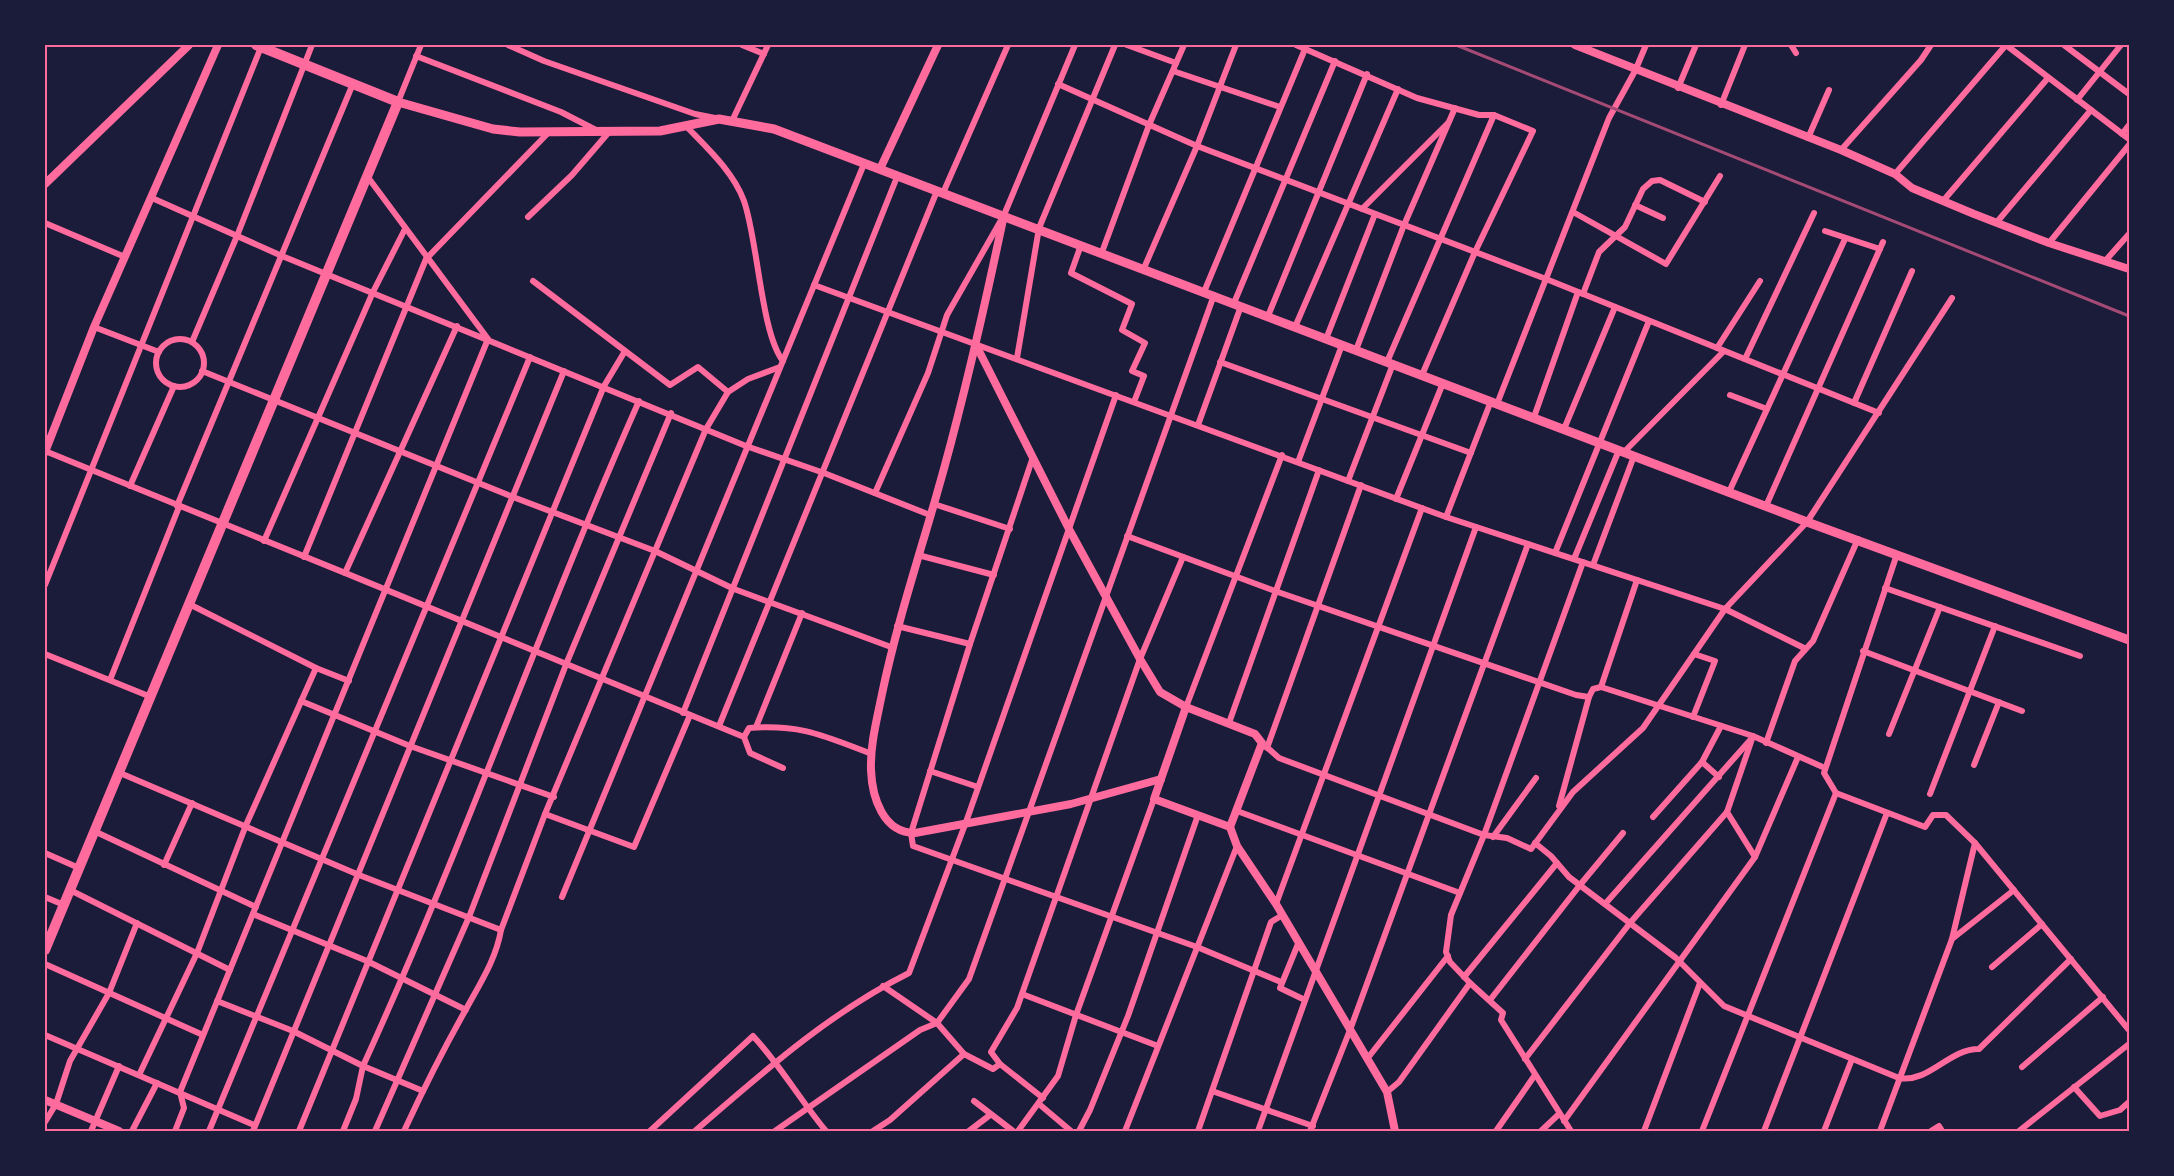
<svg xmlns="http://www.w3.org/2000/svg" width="2174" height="1176" font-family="Inter,sans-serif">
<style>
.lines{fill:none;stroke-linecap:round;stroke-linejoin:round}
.minor{stroke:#ff6b9d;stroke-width:6}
.tertiary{stroke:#ff6b9d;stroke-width:8}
.secondary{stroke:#ff6b9d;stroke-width:9}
.primary{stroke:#ff6b9d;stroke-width:10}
.rail{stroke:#a44b75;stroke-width:3}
.neatline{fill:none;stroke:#ff6b9d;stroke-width:2}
</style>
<rect width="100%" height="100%" fill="#1b1b3a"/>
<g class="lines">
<g class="minor">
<polyline points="508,45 544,61 695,114 715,118"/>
<polyline points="742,45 764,54"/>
<polyline points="1127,45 1176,63"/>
<polyline points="1296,45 1417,98 1479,115 1494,115 1533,131 1475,252 1422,375"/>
<polyline points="1791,45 1796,53"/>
<polyline points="2006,45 2129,139"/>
<polyline points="2064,45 2129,94"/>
<polyline points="416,56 561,112 596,130"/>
<polyline points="1173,71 1280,107"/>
<polyline points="1058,84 1197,146 1546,279 1879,413"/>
<polyline points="1678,88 1696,45"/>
<polyline points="2077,100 2121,45"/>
<polyline points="398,102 421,45"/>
<polyline points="1721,105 1745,45"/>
<polyline points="732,121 768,45"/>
<path d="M685 125C706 147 733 171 744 201 758 241 761 333 783 361"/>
<polyline points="2122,134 2129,125"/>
<polyline points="1808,138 1829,90"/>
<polyline points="1841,150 1921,60 1931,45"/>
<polyline points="1895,174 2006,45"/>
<polyline points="943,193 1008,45"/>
<polyline points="152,198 282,256 746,446 824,473 930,515"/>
<polyline points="1943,201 2048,78"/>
<polyline points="1635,205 1663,218"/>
<polyline points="1362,209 1448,123"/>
<polyline points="1573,212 1666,264 1720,176"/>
<polyline points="528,217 572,175 609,132"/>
<polyline points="1997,222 2091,110"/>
<polyline points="45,223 125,257"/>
<polyline points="1825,231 1880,249"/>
<polyline points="2049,243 2129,145"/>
<polyline points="1081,245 1071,273 1132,304 1122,330 1145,343 1132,371 1144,376 1134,402"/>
<polyline points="1102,252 1149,125 1184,45"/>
<polyline points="2106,260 2129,234"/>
<polyline points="1144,268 1197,146 1236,45"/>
<polyline points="533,281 670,385 698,367 728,392"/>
<polyline points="814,285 1446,517 1725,609 1804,648"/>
<polyline points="1204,292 1305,49"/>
<polyline points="1583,294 1599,252 1625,227 1643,189 1652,181 1660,180 1705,202"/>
<polyline points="1234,303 1335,61"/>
<polyline points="1268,316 1367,74"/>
<polyline points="94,327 159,352"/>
<polyline points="1295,327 1398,89"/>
<polyline points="1326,339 1375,214"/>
<circle cx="180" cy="363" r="24"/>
<polyline points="192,342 237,236 312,45"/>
<polyline points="1717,348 1760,281"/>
<polyline points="1356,350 1404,225 1455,108"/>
<polyline points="1017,358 1039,228 1115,45"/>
<polyline points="1745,359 1814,213"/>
<polyline points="1220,362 1471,453"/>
<polyline points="1387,362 1494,115"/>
<polyline points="202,371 513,497 655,551 734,589 891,647"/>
<polyline points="1730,395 1767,409"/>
<polyline points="1854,403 1912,271"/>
<polyline points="1497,404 1609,118 1635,71 1646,45"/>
<polyline points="1534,417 1578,292"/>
<polyline points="1198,425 1241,306"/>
<polyline points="1564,429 1615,307"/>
<path d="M45 451C278 546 512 640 744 737L749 728C802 724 824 736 872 754"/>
<polyline points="1624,452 1724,351"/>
<polyline points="1033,457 970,644 911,833 913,846 1197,947 1281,982"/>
<polyline points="1298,462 1342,345"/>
<polyline points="1348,481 1393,364"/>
<polyline points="130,486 174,386"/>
<polyline points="1729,492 1845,239"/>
<polyline points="875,493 928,373 947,315 1004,215 1075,45"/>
<polyline points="1396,499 1443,383"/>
<polyline points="934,504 1010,529"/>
<polyline points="177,506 352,86"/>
<polyline points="1766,506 1883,242"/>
<polyline points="1446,517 1491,401"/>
<polyline points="1127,536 1275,591 1576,695 1589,697 1593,689 1601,687 1753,736 1825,768"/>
<polyline points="264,541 373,292 405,229"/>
<polyline points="1555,553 1649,321"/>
<polyline points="1897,554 1824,773 1836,793 1925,827 1933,815 1946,815 1975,843 2129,1030"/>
<polyline points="918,555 994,575"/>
<polyline points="304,557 426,259 549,132"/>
<polyline points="1574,559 1619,450"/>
<polyline points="1593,565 1634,456"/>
<polyline points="345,573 457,326"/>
<polyline points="45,585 261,47"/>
<polyline points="1885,588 2080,656"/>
<polyline points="189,604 316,668 349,681"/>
<polyline points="897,626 970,644"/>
<polyline points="1863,651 2022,711"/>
<polyline points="45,654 151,697"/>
<polyline points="110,680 179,507"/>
<polyline points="1601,687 1637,580"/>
<polyline points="301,701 410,746 554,797"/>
<polyline points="1186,707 1282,455"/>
<polyline points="683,713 897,177"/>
<polyline points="1693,717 1715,661 1694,654"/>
<polyline points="1229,723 1319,470"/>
<polyline points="719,726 937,191"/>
<polyline points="756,727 802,613"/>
<polyline points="1889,734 1940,607"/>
<polyline points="744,737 750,753 783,768"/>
<polyline points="1262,743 1279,758 1484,835 1507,838 1531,849 1573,792 1643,728 1725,609 1807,522 1952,298"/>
<polyline points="1766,743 1795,661 1813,641 1858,539"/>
<polyline points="1267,748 1361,485"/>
<polyline points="1702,762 1719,777"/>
<polyline points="1974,765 1999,702"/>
<polyline points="930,771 978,787"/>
<polyline points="120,773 359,875 501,930 545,814 706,429 728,392 748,379 780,367"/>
<polyline points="1930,794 1995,626"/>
<polyline points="1559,806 1589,697"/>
<polyline points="1237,811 1460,893"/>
<polyline points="1727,812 1755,857"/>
<polyline points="545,814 634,847 690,715"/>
<polyline points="1653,817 1702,762 1721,726"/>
<polyline points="94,831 256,907"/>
<polyline points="1493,837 1536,778"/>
<path d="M1535 843 1551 856 1569 877 1676 958 1724 1006 1899 1078C1930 1083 1948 1049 1979 1049L2071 959"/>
<polyline points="45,853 79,868"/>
<polyline points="164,865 192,803"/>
<polyline points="70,890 230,970"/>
<polyline points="45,897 64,905"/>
<polyline points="562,897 864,164"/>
<polyline points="1276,904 1422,508"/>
<polyline points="1605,904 1752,738"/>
<polyline points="253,914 367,961 466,1010"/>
<polyline points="1952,939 2014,890"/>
<polyline points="1298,944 1280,988 1305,1000"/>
<polyline points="45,964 203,1035"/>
<polyline points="1992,967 2042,924"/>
<polyline points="1464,977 1557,863"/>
<polyline points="883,986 937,1023 964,1054 993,1069 1000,1064 1043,1098"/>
<polyline points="1022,994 1158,1046"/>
<polyline points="1490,1000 1580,885 1623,833"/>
<path d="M217 1001 293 1031 363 1066C463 847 542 620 639 401"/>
<polyline points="45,1035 254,1125"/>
<polyline points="1367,1059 1448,956"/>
<polyline points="1525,1059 1630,923 1727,812 1753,736"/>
<polyline points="1000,1064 991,1052 1017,1008 1140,659 1183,557"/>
<polyline points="2022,1067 2103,997"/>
<polyline points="139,1075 197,953 246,825 316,668"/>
<polyline points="2074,1087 2100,1116 2120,1110 2129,1102"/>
<polyline points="1212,1091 1313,1126"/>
<polyline points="1387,1092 1399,1082 1470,983"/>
<polyline points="974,1101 1013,1131"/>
<polyline points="1039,1104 1071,1131"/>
<polyline points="1564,1121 1755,857 1798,757"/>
<polyline points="45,1122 56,1104 70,1061 109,993 137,923"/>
<polyline points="91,1131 119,1066"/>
<polyline points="132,1131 157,1083"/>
<polyline points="175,1131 184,1108 180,1092 488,339 367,176"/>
<polyline points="209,1131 530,357"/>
<polyline points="253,1131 564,371"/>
<polyline points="299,1131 604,386 625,351"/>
<polyline points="343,1131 356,1099 363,1066 423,1091"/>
<polyline points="375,1131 469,917 567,662 671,413"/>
<path d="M404 1131C423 1090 443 1050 465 1011 479 985 496 960 501 930"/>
<path d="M650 1131 753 1036C781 1066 800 1100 826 1131"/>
<path d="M695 1131C762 1073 829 1013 909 973L966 822 1116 395"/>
<polyline points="775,1131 920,1030 937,1023 969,979 1214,295"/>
<polyline points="873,1131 890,1120 964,1054"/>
<polyline points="969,1131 990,1115"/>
<polyline points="1018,1131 1058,1076 1076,1015 1154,799"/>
<polyline points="1079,1131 1090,1110 1128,1016 1198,815"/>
<polyline points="1125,1131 1237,846"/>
<polyline points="1198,1131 1271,922 1281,916"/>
<polyline points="1258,1131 1476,527"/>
<polyline points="1310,1131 1350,1030 1528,544"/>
<polyline points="1496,1131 1535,1075"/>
<polyline points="1541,1131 1559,1114"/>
<polyline points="1571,1131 1501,1020 1503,1013 1470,983 1450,962 1446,952 1451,915 1484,835 1583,562"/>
<polyline points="1644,1131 1700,983"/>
<polyline points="1702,1131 1836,793"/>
<polyline points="1764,1131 1887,813"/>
<polyline points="1824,1131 1852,1059"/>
<polyline points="1880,1131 1952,939 1975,843"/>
<polyline points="1931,1131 1939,1126 1942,1131"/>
<polyline points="2019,1131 2129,1044"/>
</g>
<g class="tertiary">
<polyline points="1575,45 1841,150 1895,174 1912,188 1974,214 2049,243 2129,269"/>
<polyline points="880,169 938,45"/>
<polyline points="45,184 189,45"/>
<path d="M1004 215C984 310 963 404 936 497 917 563 896 627 882 694 877 719 870 745 871 770 872 797 883 833 915 833L1071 804 1161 779"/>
<polyline points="977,347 1070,531 1140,659 1160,692 1186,707"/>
<polyline points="45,452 94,327 218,45"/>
<polyline points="1230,827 1154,799 1186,707 1255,734 1262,743 1230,827 1237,846 1276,904 1387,1092 1395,1131"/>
<polyline points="45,1100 119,1131"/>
</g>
<polyline class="secondary" points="398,102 493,129 520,132 660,131 719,119 774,129 1807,522 2129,640"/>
<polyline class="primary" points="45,950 398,102 256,45"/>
<polyline class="rail" points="1456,45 2129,316"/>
</g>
<rect width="2174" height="1176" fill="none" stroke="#1b1b3a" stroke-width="93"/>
<rect x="46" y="46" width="2082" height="1084" class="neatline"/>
</svg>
